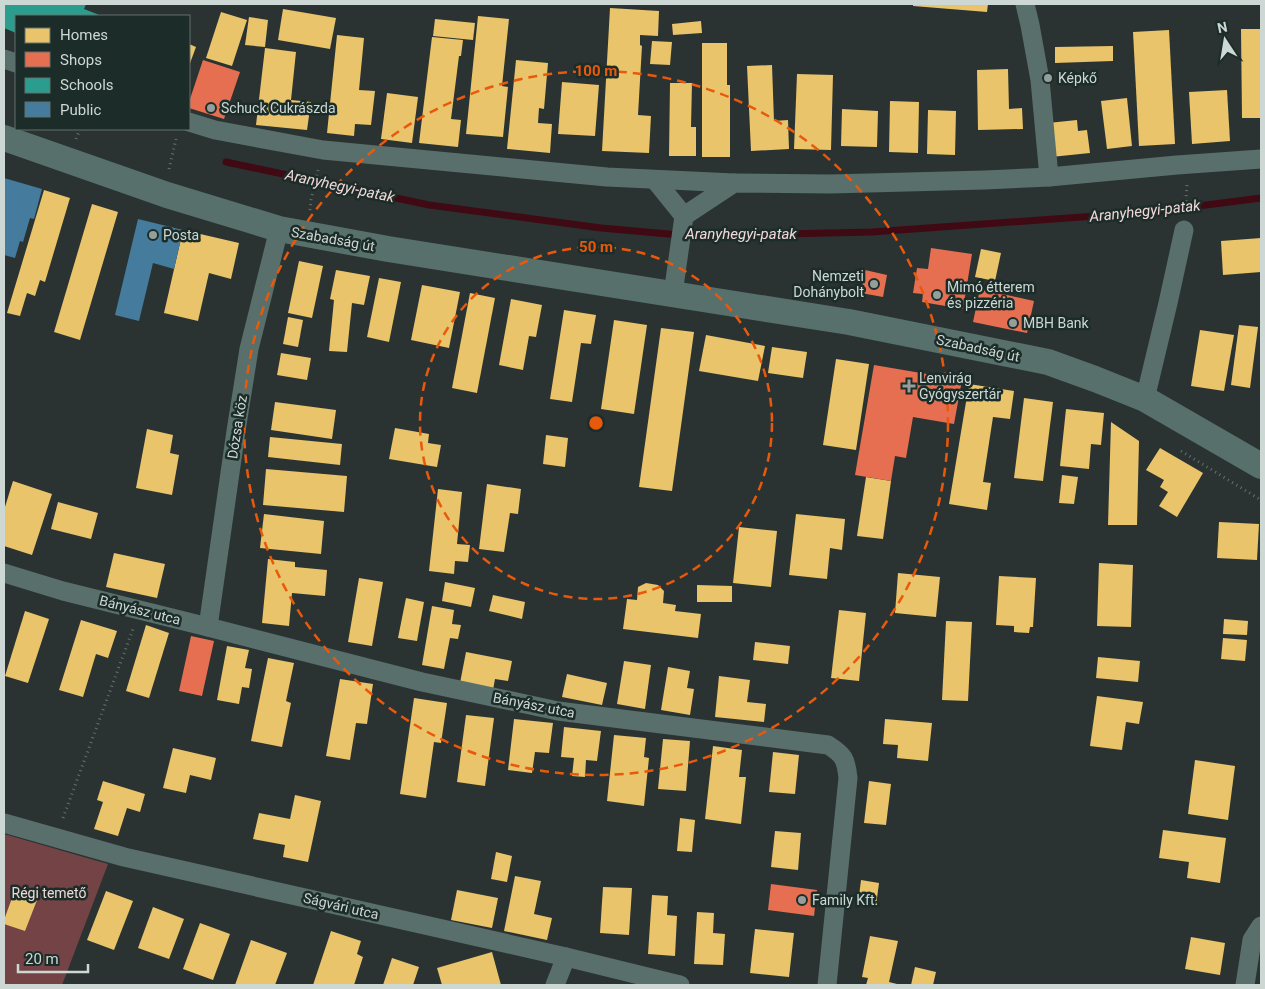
<svg xmlns="http://www.w3.org/2000/svg" width="1265" height="989" font-family="Roboto,sans-serif">
<style>
.green{fill:#744346}
.homes{fill:#e9c46a}
.shops{fill:#e76f51}
.schools{fill:#2a9d8f}
.public{fill:#457b9d}
.lines{fill:none;stroke-linecap:round;stroke-linejoin:round}
.stream{stroke:#400a15;stroke-width:7}
.path{stroke:#62736f;stroke-width:3;stroke-dasharray:1 4;stroke-linecap:butt}
.street{stroke:#596f6b;stroke-width:19}
.secondary{stroke:#57706c;stroke-width:26}
.ring{fill:none;stroke:#e8590c;stroke-width:2.5;stroke-dasharray:9 6}
.poi-dot{fill:#949e9b;stroke:#1c2d29;stroke-width:2}
.labels{text-anchor:middle;stroke-width:5;stroke-linejoin:round;paint-order:stroke}
.poi-label{font-size:14px;fill:#cdd7d4;stroke:#1c2d29;text-anchor:start}
.street-label{font-size:14px;fill:#cdd7d4;stroke:#1c2d29}
.park-label{font-size:14px;fill:#f1d8d8;stroke:#1c2d29}
.water-label{font-size:15px;font-style:italic;fill:#f2d8d9;stroke:#1c2d29}
.centre{fill:#e8590c;stroke:#1c2d29;stroke-width:2.5}
.ring-label{font-size:15px;text-anchor:middle;font-weight:bold;fill:#e8590c;stroke:#1c2d29;stroke-width:5;stroke-linejoin:round;paint-order:stroke}
</style>
<rect width="100%" height="100%" fill="#2a3331"/>
<polygon class="green" points="4,834 108,864 62,985 4,985"/>
<g class="homes">
<polygon points="913,4 988,4 987,12 913,6"/>
<polygon points="610,8 659,11 658,36 640,35 640,45 642,46 638,115 651,116 649,153 602,151"/>
<polygon points="283,9 336,18 330,49 278,40"/>
<polygon points="221,12 247,20 232,66 206,58"/>
<polygon points="478,16 509,19 502,86 508,87 503,137 466,134"/>
<polygon points="249,17 268,20 265,47 245,45"/>
<polygon points="435,19 475,23 473,40 433,36"/>
<polygon points="701,21 702,33 673,35 672,24"/>
<polygon points="1241,29 1261,29 1261,118 1242,118"/>
<polygon points="1169,30 1175,144 1139,146 1133,32"/>
<polygon points="337,35 364,38 359,90 375,91 371,125 355,124 354,136 327,133"/>
<polygon points="432,37 463,40 461,56 459,56 451,119 461,120 458,147 419,143"/>
<polygon points="652,41 672,42 670,65 650,64"/>
<polygon points="702,43 727,43 727,85 730,85 730,157 702,157"/>
<polygon points="189,44 196,47 189,66"/>
<polygon points="1113,46 1113,61 1055,63 1055,47"/>
<polygon points="265,48 296,52 291,100 311,102 307,130 256,125"/>
<polygon points="516,60 548,63 544,109 539,108 538,123 552,124 550,153 507,149"/>
<polygon points="772,65 774,121 788,120 789,149 751,151 747,66"/>
<polygon points="1008,69 1009,109 1022,108 1023,129 978,130 977,70"/>
<polygon points="797,74 833,75 831,150 794,149"/>
<polygon points="562,82 599,85 595,136 558,134"/>
<polygon points="670,83 692,83 691,127 696,127 696,156 669,156"/>
<polygon points="1227,90 1230,141 1192,144 1189,92"/>
<polygon points="387,93 418,97 412,143 381,139"/>
<polygon points="1127,98 1132,146 1107,149 1101,101"/>
<polygon points="890,101 919,102 918,153 889,152"/>
<polygon points="842,109 878,111 877,147 841,146"/>
<polygon points="928,110 956,111 955,155 927,154"/>
<polygon points="1077,120 1078,131 1087,130 1090,153 1051,157 1048,123"/>
<polygon points="44,190 70,198 45,282 40,280 35,296 27,293 20,316 7,313"/>
<polygon points="92,204 118,212 80,340 54,332"/>
<polygon points="183,230 239,243 231,279 209,273 198,321 164,313"/>
<polygon points="1261,238 1261,272 1223,275 1221,241"/>
<polygon points="981,249 1001,253 995,281 975,277"/>
<polygon points="299,261 323,266 312,318 288,313"/>
<polygon points="336,270 370,276 364,305 352,303 347,352 329,351 334,300 330,299"/>
<polygon points="379,278 401,282 389,342 367,337"/>
<polygon points="422,285 460,292 449,348 411,340"/>
<polygon points="470,293 495,298 477,393 452,388"/>
<polygon points="511,299 542,305 536,337 529,336 523,370 499,365"/>
<polygon points="564,310 596,315 591,344 581,343 572,402 550,399"/>
<polygon points="288,317 303,320 298,347 283,344"/>
<polygon points="614,320 647,325 634,414 601,409"/>
<polygon points="1239,325 1258,327 1250,388 1231,385"/>
<polygon points="661,328 694,332 672,491 639,487"/>
<polygon points="1200,330 1234,335 1224,391 1191,386"/>
<polygon points="706,335 765,346 758,381 699,371"/>
<polygon points="772,347 807,352 803,378 768,373"/>
<polygon points="281,353 311,358 307,380 277,375"/>
<polygon points="836,359 869,364 856,450 823,445"/>
<polygon points="969,384 1014,391 1010,419 993,417 983,482 991,483 987,510 949,504"/>
<polygon points="1024,398 1053,402 1043,481 1014,478"/>
<polygon points="275,402 336,410 332,439 271,430"/>
<polygon points="1066,409 1104,413 1101,445 1091,444 1089,469 1060,466"/>
<polygon points="1111,422 1139,441 1137,525 1108,525"/>
<polygon points="395,428 429,434 428,443 441,445 437,467 389,459"/>
<polygon points="147,429 173,435 170,453 179,455 172,495 136,488"/>
<polygon points="546,435 568,438 565,467 543,464"/>
<polygon points="270,437 342,444 340,465 268,457"/>
<polygon points="1160,448 1203,473 1177,517 1159,506 1168,492 1160,487 1164,480 1146,470"/>
<polygon points="266,469 347,476 344,512 263,505"/>
<polygon points="1062,475 1078,477 1074,504 1059,503"/>
<polygon points="866,477 891,481 883,539 857,536"/>
<polygon points="13,481 52,494 32,555 4,546 4,510"/>
<polygon points="487,484 521,489 518,514 510,513 504,552 479,549"/>
<polygon points="438,489 462,492 457,544 470,545 468,562 455,561 454,574 429,571"/>
<polygon points="58,502 98,513 91,539 51,529"/>
<polygon points="264,514 324,521 321,554 260,548"/>
<polygon points="796,514 845,519 842,550 830,548 827,579 789,575"/>
<polygon points="1219,522 1259,524 1257,560 1217,558"/>
<polygon points="739,527 777,531 771,587 733,583"/>
<polygon points="114,553 165,564 157,598 106,587"/>
<polygon points="268,559 295,562 295,567 327,570 325,596 292,593 289,626 262,623"/>
<polygon points="1099,563 1133,565 1131,627 1097,626"/>
<polygon points="898,573 940,577 936,617 895,613"/>
<polygon points="999,576 1036,578 1033,627 1030,627 1029,633 1014,632 1014,626 996,625"/>
<polygon points="359,578 383,582 372,646 348,642"/>
<polygon points="445,582 475,588 471,607 442,601"/>
<polygon points="646,583 658,585 664,591 663,603 676,605 675,611 701,614 698,638 623,629 627,599 637,600 638,587"/>
<polygon points="697,585 732,586 732,602 697,602"/>
<polygon points="493,595 525,602 522,619 489,611"/>
<polygon points="406,598 424,602 417,641 398,638"/>
<polygon points="432,606 454,610 452,624 461,625 458,639 450,638 444,669 422,665"/>
<polygon points="839,610 866,613 859,681 831,678"/>
<polygon points="25,611 49,619 28,683 5,676"/>
<polygon points="1224,619 1248,621 1247,635 1223,634"/>
<polygon points="81,620 117,631 108,658 96,654 83,697 59,690"/>
<polygon points="946,621 972,622 968,701 942,700"/>
<polygon points="146,625 169,633 149,698 126,691"/>
<polygon points="1223,638 1247,640 1245,661 1221,659"/>
<polygon points="755,642 790,646 788,664 753,660"/>
<polygon points="227,646 249,650 245,668 252,669 249,688 242,687 239,704 217,700"/>
<polygon points="466,652 512,661 508,681 495,679 493,690 460,683"/>
<polygon points="1098,657 1140,661 1138,682 1096,678"/>
<polygon points="268,658 294,663 286,701 291,703 282,747 251,741"/>
<polygon points="624,661 651,665 645,709 617,704"/>
<polygon points="668,667 690,671 687,688 694,689 690,715 661,710"/>
<polygon points="567,674 607,683 602,705 562,697"/>
<polygon points="719,676 750,680 747,702 766,704 764,722 715,717"/>
<polygon points="340,679 373,684 367,724 356,723 350,760 326,756"/>
<polygon points="1097,696 1143,702 1139,724 1126,722 1122,750 1090,746"/>
<polygon points="414,698 447,703 441,743 434,742 426,798 400,794"/>
<polygon points="466,715 494,718 485,786 457,782"/>
<polygon points="514,719 553,723 549,753 535,752 532,773 508,770"/>
<polygon points="885,719 932,723 928,761 897,758 898,745 883,744"/>
<polygon points="564,727 601,731 597,761 586,760 585,777 572,776 574,758 561,757"/>
<polygon points="614,735 646,738 644,757 649,758 644,806 607,801"/>
<polygon points="663,739 690,741 686,791 658,789"/>
<polygon points="713,746 742,750 739,777 746,777 741,824 705,819"/>
<polygon points="173,748 216,758 211,780 190,775 186,793 163,788"/>
<polygon points="773,752 799,755 795,794 769,792"/>
<polygon points="1195,760 1235,766 1228,820 1188,814"/>
<polygon points="103,781 145,794 140,812 127,808 118,836 94,829 103,802 97,800"/>
<polygon points="869,781 891,784 886,825 864,823"/>
<polygon points="295,795 321,801 308,862 283,857 285,845 253,839 259,813 290,819"/>
<polygon points="680,818 695,820 692,852 677,851"/>
<polygon points="1163,830 1226,838 1220,883 1187,878 1189,862 1159,858"/>
<polygon points="775,831 801,833 798,870 771,867"/>
<polygon points="496,852 512,856 507,882 491,879"/>
<polygon points="515,876 541,881 534,914 552,918 547,940 504,931"/>
<polygon points="861,880 879,883 876,906 858,904"/>
<polygon points="16,887 39,895 25,931 4,924 4,920"/>
<polygon points="603,887 632,888 629,935 600,933"/>
<polygon points="457,890 498,898 492,928 451,920"/>
<polygon points="106,891 133,901 114,950 87,940"/>
<polygon points="652,895 668,896 667,915 677,916 675,956 648,954"/>
<polygon points="153,907 184,919 169,959 138,948"/>
<polygon points="697,912 714,913 713,933 725,934 723,965 694,964"/>
<polygon points="200,923 230,934 213,980 183,969"/>
<polygon points="755,929 794,933 789,977 750,973"/>
<polygon points="331,931 361,941 357,954 363,957 354,985 313,985"/>
<polygon points="870,936 898,941 889,982 901,985 866,985 868,978 862,977"/>
<polygon points="1191,937 1225,943 1220,975 1185,969"/>
<polygon points="251,940 287,953 275,985 235,985"/>
<polygon points="492,952 501,985 442,985 437,968"/>
<polygon points="392,958 419,967 413,985 383,985"/>
<polygon points="915,967 936,972 933,985 911,985"/>
</g>
<g class="shops">
<polygon points="203,60 240,72 224,119 189,108 189,102"/>
<polygon points="931,248 972,254 963,309 922,302 923,294 913,293 917,268 928,269"/>
<polygon points="865,270 887,275 883,297 861,293"/>
<polygon points="980,289 1034,301 1027,333 973,322"/>
<polygon points="874,365 962,380 954,424 913,417 906,458 895,456 891,481 855,475"/>
<polygon points="191,636 214,641 202,696 179,691"/>
<polygon points="771,884 817,890 814,916 768,910"/>
</g>
<polygon class="schools" points="4,4 86,4 84,9 102,16 16,16 16,33 4,28"/>
<g class="public">
<polygon points="4,178 42,189 34,219 30,218 23,242 20,241 15,258 4,255"/>
<polygon points="138,219 183,230 174,269 153,263 139,321 115,315"/>
</g>
<g class="lines">
<polyline class="stream" points="226,162 429,205 601,228 691,236 872,232 1151,212 1261,198"/>
<g class="path">
<polyline points="76,139 80,129"/>
<polyline points="169,169 176,139"/>
<polyline points="310,210 311,200 318,170"/>
<polyline points="1185,211 1187,185"/>
<polyline points="1181,451 1261,500"/>
<polyline points="63,818 133,629"/>
</g>
<g class="street">
<polyline points="1025,4 1030,25 1040,80 1049,177"/>
<polyline points="4,59 16,63"/>
<polyline points="189,122 215,130 323,150 607,177 734,183"/>
<polyline points="655,180 684,216 673,294"/>
<polyline points="684,216 734,183 830,184 985,180 1049,177 1177,165 1261,159"/>
<polyline points="1145,399 1168,303 1184,230"/>
<path d="M4 573 63 591 208 627 422 682 558 711 828 745C844 755 846 759 848 778L827 985"/>
<polyline points="208,627 236,431 249,349 279,229"/>
<polyline points="4,823 124,857 566,957 680,985"/>
<polyline points="555,985 566,957"/>
<polyline points="1245,985 1252,940 1261,926"/>
</g>
<polyline class="secondary" points="4,138 167,195 279,229 388,249 849,322 1048,362 1095,379 1145,399 1261,466"/>
</g>
<g class="ring">
<circle cx="596" cy="423" r="176"/>
<circle cx="596" cy="423" r="352"/>
</g>
<g class="poi-dot">
<circle cx="1048" cy="78" r="5"/>
<circle cx="211" cy="108" r="5"/>
<circle cx="153" cy="235" r="5"/>
<circle cx="874" cy="284" r="5"/>
<circle cx="937" cy="295" r="5"/>
<circle cx="1013" cy="323" r="5"/>
<path d="M906.5 378.5h5v5h5v5h-5v5h-5v-5h-5v-5h5z"/>
<circle cx="802" cy="900" r="5"/>
</g>
<g class="labels">
<g class="poi-label">
<text x="1058" y="83">Képkő</text>
<text x="221" y="113">Schuck Cukrászda</text>
<text x="163" y="240">Posta</text>
<text x="864" y="281" text-anchor="end">Nemzeti<tspan x="864" dy="16">Dohánybolt</tspan></text>
<text x="947" y="292">Mimó étterem<tspan x="947" dy="16">és pizzéria</tspan></text>
<text x="1023" y="328">MBH Bank</text>
<text x="919" y="383">Lenvirág<tspan x="919" dy="16">Gyógyszertár</tspan></text>
<text x="812" y="905">Family Kft.</text>
</g>
<g class="street-label">
<text transform="translate(333 239) rotate(10)" y="5">Szabadság út</text>
<text transform="translate(978 348) rotate(12)" y="5">Szabadság út</text>
<text transform="translate(237 427) rotate(-81)" y="5">Dózsa köz</text>
<text transform="translate(140 610) rotate(14)" y="5">Bányász utca</text>
<text transform="translate(534 705) rotate(11)" y="5">Bányász utca</text>
<text transform="translate(341 906) rotate(13)" y="5">Ságvári utca</text>
</g>
<g class="park-label">
<text x="49" y="898">Régi temető</text>
</g>
<g class="water-label">
<text transform="translate(340 186) rotate(12)" y="5">Aranyhegyi-patak</text>
<text transform="translate(1145 211) rotate(-6)" y="5">Aranyhegyi-patak</text>
<text x="741" y="239">Aranyhegyi-patak</text>
</g>
</g>
<circle cx="596" cy="423" r="8" class="centre"/>
<g class="ring-label">
<text x="596" y="76">100 m</text>
<text x="596" y="252">50 m</text>
</g>
<rect width="1265" height="989" fill="none" stroke="#cdd7d4" stroke-width="10"/>
<rect x="15" y="15" width="175" height="115" fill="#1c2d29" stroke="#63716d"/>
<rect x="25" y="28" width="25" height="15" fill="#e9c46a" stroke="#63716d"/>
<text x="60" y="40" font-size="15" fill="#cdd7d4">Homes</text>
<rect x="25" y="52" width="25" height="15" fill="#e76f51" stroke="#63716d"/>
<text x="60" y="65" font-size="15" fill="#cdd7d4">Shops</text>
<rect x="25" y="78" width="25" height="15" fill="#2a9d8f" stroke="#63716d"/>
<text x="60" y="90" font-size="15" fill="#cdd7d4">Schools</text>
<rect x="25" y="102" width="25" height="15" fill="#457b9d" stroke="#63716d"/>
<text x="60" y="115" font-size="15" fill="#cdd7d4">Public</text>
<g transform="translate(1225 40) rotate(348)" stroke="#1c2d29" stroke-width="4" paint-order="stroke">
<path d="M0-4L9 19L0 12L-9 19Z" fill="#cdd7d4"/>
<text y="-8" font-size="14" font-weight="bold" text-anchor="middle" fill="#cdd7d4">N</text>
</g>
<path d="M18 964v8h70v-8" fill="none" stroke="#cdd7d4" stroke-width="2.5"/>
<text x="25" y="964" font-size="15" fill="#cdd7d4" stroke="#1c2d29" stroke-width="4" paint-order="stroke">20 m</text>
</svg>
